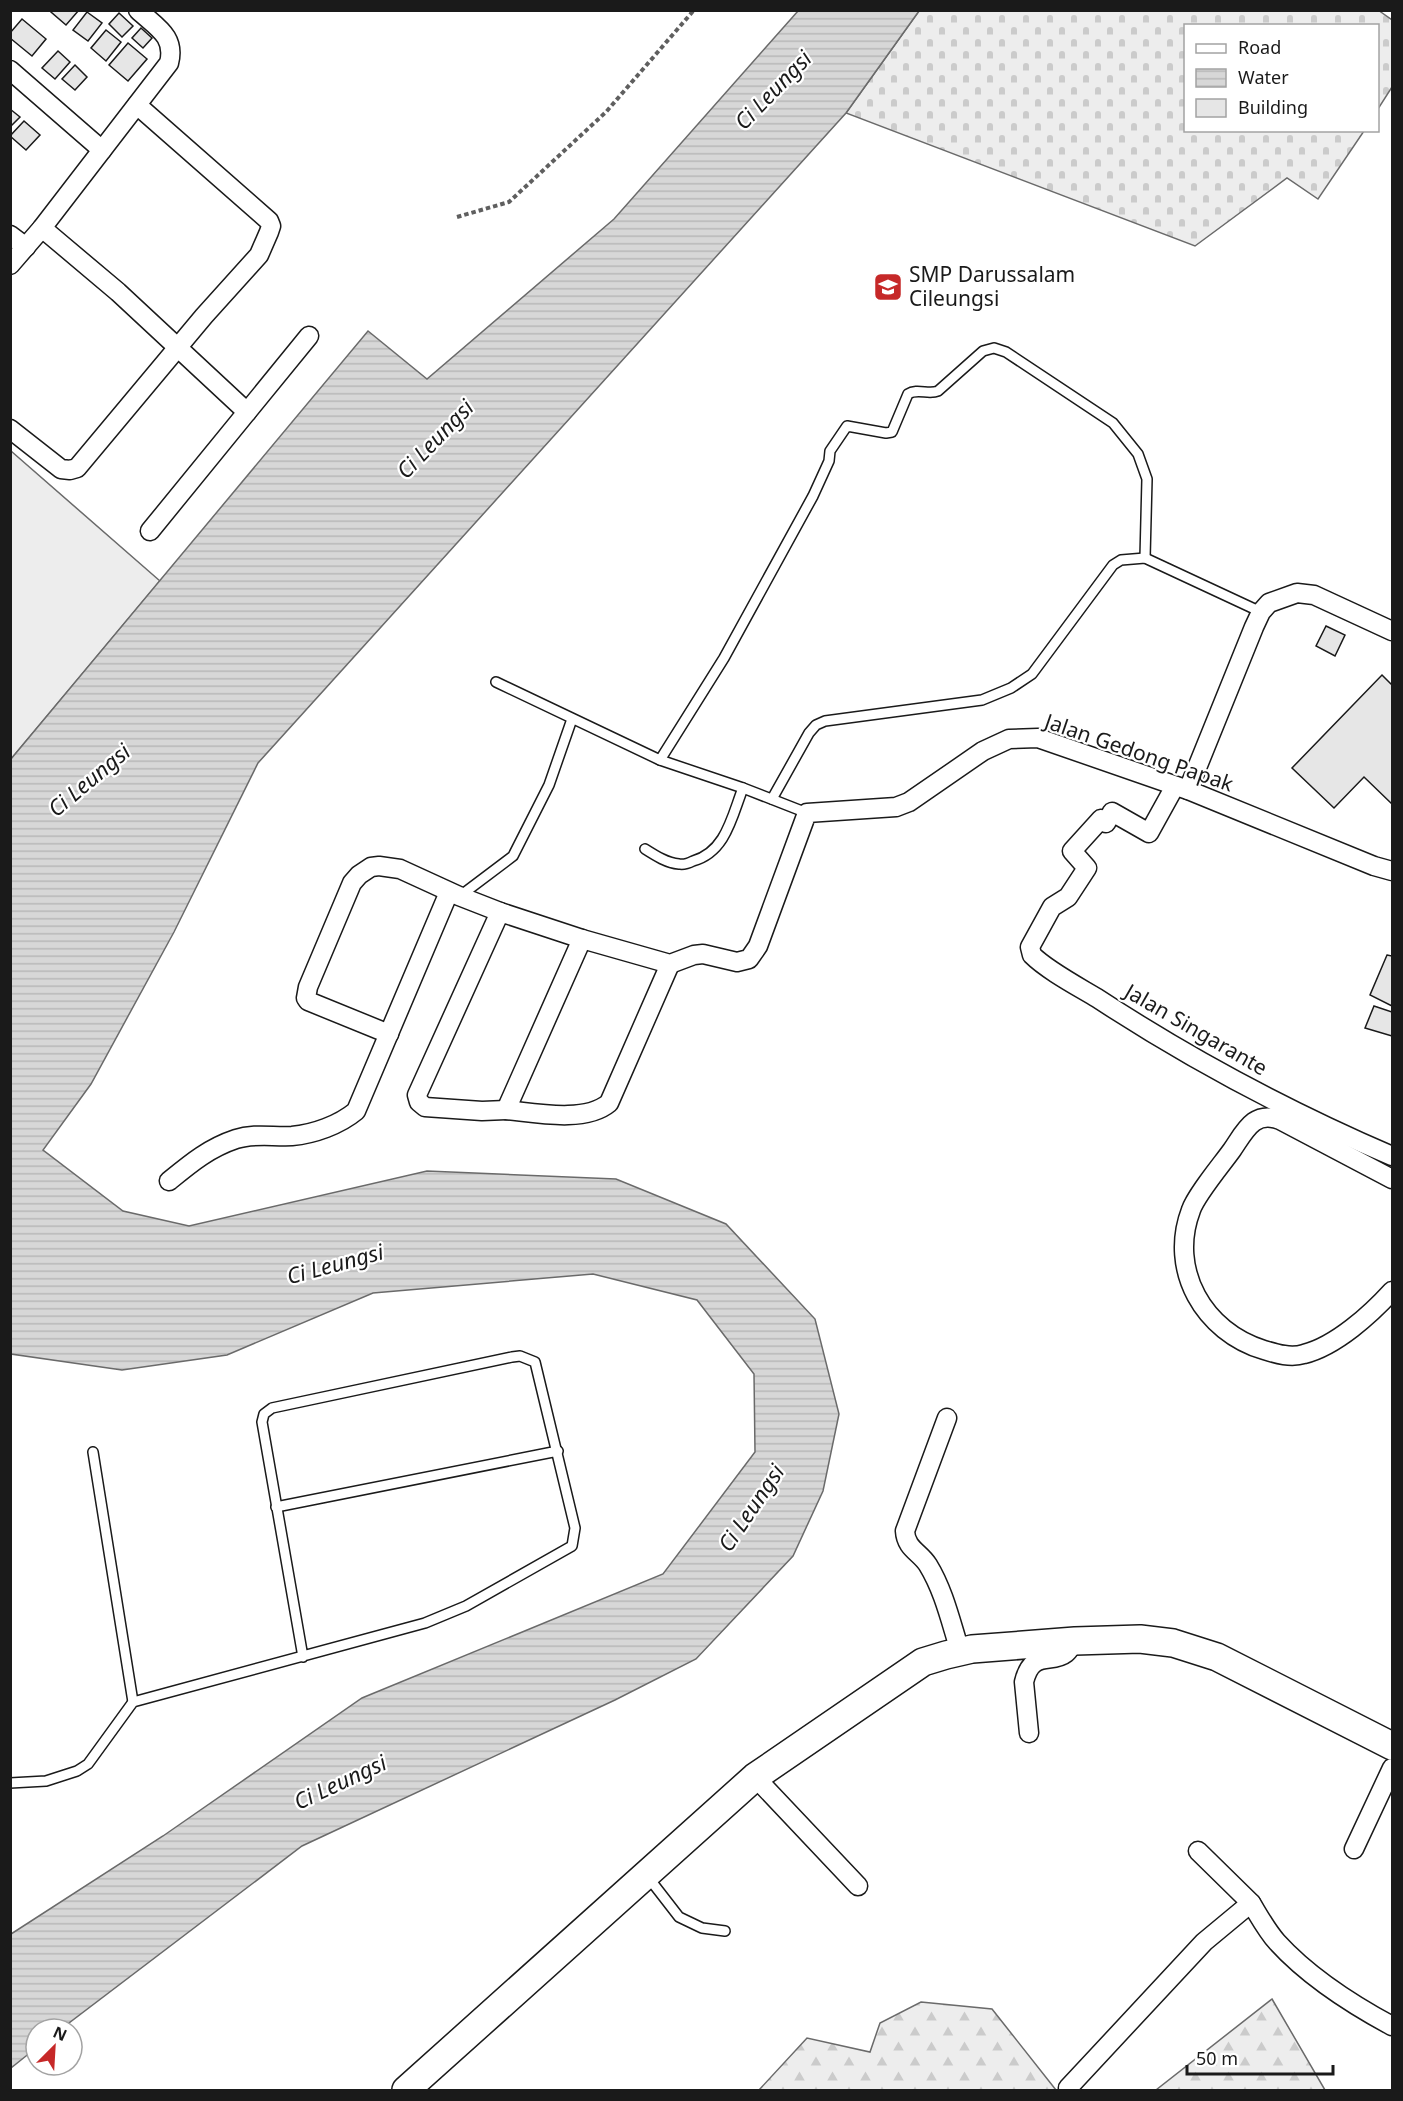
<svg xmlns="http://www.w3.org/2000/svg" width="1403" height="2101" font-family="'Noto Sans',sans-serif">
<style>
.built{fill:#ededed;stroke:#6a6a6a;stroke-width:1.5}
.forest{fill:url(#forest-firs);stroke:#6a6a6a;stroke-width:1.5}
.cemetery{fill:url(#cemetery-stones);stroke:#6a6a6a;stroke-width:1.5}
.water{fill:url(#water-rules);stroke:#6a6a6a;stroke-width:1.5}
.building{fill:#e6e6e6;stroke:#1a1a1a;stroke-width:1.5}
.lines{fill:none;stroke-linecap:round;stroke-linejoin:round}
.lane-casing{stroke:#1a1a1a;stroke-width:12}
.street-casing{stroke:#1a1a1a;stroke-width:21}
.primary-casing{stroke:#1a1a1a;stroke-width:30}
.path{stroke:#5f5f5f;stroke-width:4;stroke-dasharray:4.5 3;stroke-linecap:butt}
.lane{stroke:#fff;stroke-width:9}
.street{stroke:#fff;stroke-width:18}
.primary{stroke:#fff;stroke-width:27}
.labels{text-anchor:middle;stroke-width:4.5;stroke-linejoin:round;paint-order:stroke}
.poi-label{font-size:21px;fill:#1a1a1a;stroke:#fff;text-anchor:start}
.street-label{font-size:21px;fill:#1a1a1a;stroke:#fff}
.water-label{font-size:22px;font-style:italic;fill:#1a1a1a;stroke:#fff}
</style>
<defs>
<pattern id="forest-firs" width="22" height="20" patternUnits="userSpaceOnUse" patternTransform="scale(1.5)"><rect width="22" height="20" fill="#ededed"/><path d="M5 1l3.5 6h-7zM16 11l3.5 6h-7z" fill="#cbcbcb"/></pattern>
<pattern id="cemetery-stones" width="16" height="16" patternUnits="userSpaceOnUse" patternTransform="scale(1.5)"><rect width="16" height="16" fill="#ededed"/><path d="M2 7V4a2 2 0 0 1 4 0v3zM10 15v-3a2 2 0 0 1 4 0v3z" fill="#cbcbcb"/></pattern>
<pattern id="water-rules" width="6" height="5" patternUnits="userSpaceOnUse" patternTransform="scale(1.5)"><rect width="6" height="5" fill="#d7d7d7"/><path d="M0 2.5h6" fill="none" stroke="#b8b8b8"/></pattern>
</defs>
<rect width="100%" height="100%" fill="#fff"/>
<polygon class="built" points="11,451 160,581 11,759"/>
<g class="forest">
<polygon points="1272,1999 1325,2090 1156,2090"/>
<polygon points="921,2002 992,2009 1056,2090 759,2090 807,2038 870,2052 880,2023"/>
</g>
<polygon class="cemetery" points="1378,10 1392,20 1392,87 1378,109 1378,26 1186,26 1186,130 1364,131 1318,199 1287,178 1195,246 846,113 919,11"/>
<polygon class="water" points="798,11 919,11 846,113 258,763 174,932 91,1084 43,1150 123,1211 189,1226 427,1171 616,1179 726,1224 815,1319 839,1414 823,1491 793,1556 696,1659 615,1700 302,1846 61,2029 36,2029 36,2048 11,2068 11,1934 163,1836 362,1698 663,1574 755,1452 754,1374 697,1300 593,1274 373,1293 227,1355 122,1370 11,1354 11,759 368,331 427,379 614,219"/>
<g class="building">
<polygon points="52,10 79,10 66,25 51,12"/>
<polygon points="87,12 102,23 88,41 73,30"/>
<polygon points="119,13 133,26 122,37 109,24"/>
<polygon points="22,19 46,39 32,56 10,38 10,33"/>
<polygon points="141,28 152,38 143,48 132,38"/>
<polygon points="106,30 121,42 106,61 91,48"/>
<polygon points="128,43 147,59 128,81 109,65"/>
<polygon points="58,51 70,62 55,79 42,68"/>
<polygon points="75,65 87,77 75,90 62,79"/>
<polygon points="10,109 20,117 10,127"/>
<polygon points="24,121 40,135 26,150 10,136"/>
<polygon points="1326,626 1345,635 1335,656 1316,646"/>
<polygon points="1382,675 1392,685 1392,804 1364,777 1334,808 1292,768"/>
<polygon points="1387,955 1392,956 1392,1006 1370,995"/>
<polygon points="1374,1006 1392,1012 1392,1036 1365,1028"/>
</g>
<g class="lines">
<g class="lane-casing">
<g id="lane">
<polyline points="496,682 660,760 743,788 807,813"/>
<path d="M660 760 724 658 813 496 829 461 830 451 847 426 886 433 892 432 908 394C917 388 929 395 938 391L983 351 994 348 1006 352 1113 423 1138 454 1147 479 1145 558"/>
<polyline points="772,799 809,733 816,725 825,721 982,700 1011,688 1032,674 1113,565 1121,560 1145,558 1261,612"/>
<path d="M645 849C656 856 667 863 679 864 683 865 689 863 693 861 726 852 732 816 743 788"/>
<polyline points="460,896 513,856 549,785 572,719"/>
<polyline points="93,1452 133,1702"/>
<polyline points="276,1507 558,1451"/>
<polyline points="10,1783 46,1781 77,1771 88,1764 133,1702 425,1623 466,1606 572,1546 575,1528 535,1362 520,1356 512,1357 272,1408 264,1414 262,1422 303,1657"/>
<polyline points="648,1877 679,1917 702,1928 725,1931"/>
</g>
</g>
<g class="street-casing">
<g id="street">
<polyline points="10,70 102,150"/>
<polyline points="42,228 118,292 247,412"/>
<polyline points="10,235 26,247"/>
<path d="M10 265 42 228 169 63C176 36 156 27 138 10"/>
<polyline points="10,429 61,469 70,470 77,468 204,316 259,255 269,232 271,226 269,221 137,105"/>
<polyline points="150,531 309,336"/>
<path d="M1175 786 1149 833 1112 812 1106 823 1101 819 1072 851 1087 868 1068 897 1052 907 1030 947 1032 955C1047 970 1077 986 1097 998 1190 1059 1290 1112 1392 1156"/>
<polyline points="1188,790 1254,627 1261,612 1269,603 1297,593 1314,595 1392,631"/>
<path d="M582 939 506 1110C536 1113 585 1123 609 1103L670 964"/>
<polyline points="389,1034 308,1001 306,998 308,987 352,883 359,875 371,867 379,866 400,869 459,896 500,912"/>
<polyline points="506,1110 482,1111 425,1107 419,1102 417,1095 500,912 582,939 670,964 694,955 703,954 737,962 749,959 758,946 807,813 896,807 909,802 983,751 1009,739 1038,738 1188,790 1374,866 1392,871"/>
<path d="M1392 1179 1280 1120C1254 1110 1245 1131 1232 1150 1222 1164 1196 1195 1191 1210 1168 1270 1204 1332 1264 1350 1277 1354 1291 1358 1304 1354 1336 1346 1371 1314 1392 1291"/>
<path d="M169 1181C191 1163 209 1148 236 1139 254 1133 273 1137 292 1136 314 1134 339 1125 356 1111L449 892"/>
<path d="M947 1418 905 1531C906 1549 920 1552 928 1565 944 1591 951 1623 960 1651"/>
<path d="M1029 1733 1024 1682C1032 1649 1051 1665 1066 1653 1069 1651 1072 1645 1075 1641"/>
<polyline points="755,1777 858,1886"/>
<polyline points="1354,1849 1392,1768"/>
<polyline points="1198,1851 1251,1903"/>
<path d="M1068 2088 1204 1942 1251 1903C1259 1916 1267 1931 1277 1942 1307 1975 1353 2005 1392 2026"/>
</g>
</g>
<g class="primary-casing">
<polyline id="primary" points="406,2090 755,1777 923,1662 946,1655 972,1649 1075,1641 1140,1639 1173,1643 1217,1657 1392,1746"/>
</g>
<polyline class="path" points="457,217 509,202 606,112 694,10"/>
<use href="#lane" class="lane"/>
<use href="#street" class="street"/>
<use href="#primary" class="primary"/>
</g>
<defs>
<g id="school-square" transform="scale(1.5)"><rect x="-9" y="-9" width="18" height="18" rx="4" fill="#c62828" stroke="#fff"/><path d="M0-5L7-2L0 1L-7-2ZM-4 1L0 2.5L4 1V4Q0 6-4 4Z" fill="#fff"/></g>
</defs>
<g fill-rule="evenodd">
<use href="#school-square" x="888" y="287"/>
</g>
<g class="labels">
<g class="poi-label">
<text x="909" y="282">SMP Darussalam<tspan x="909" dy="24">Cileungsi</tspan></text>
</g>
<g class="street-label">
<text transform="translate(1139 753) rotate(19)" y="7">Jalan Gedong Papak</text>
<text transform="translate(1196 1030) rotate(30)" y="7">Jalan Singarante</text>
</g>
<g class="water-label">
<text transform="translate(773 90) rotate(-46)" y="8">Ci Leungsi</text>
<text transform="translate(435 439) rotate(-46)" y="8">Ci Leungsi</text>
<text transform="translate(89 780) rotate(-40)" y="8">Ci Leungsi</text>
<text transform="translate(335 1264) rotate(-15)" y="8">Ci Leungsi</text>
<text transform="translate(751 1508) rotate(-56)" y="8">Ci Leungsi</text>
<text transform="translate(340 1782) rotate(-25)" y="8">Ci Leungsi</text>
</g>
</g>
<rect width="1403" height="2101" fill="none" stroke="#1a1a1a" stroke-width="24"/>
<rect x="1184" y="24" width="195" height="108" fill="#ffffff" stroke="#a3a3a3" stroke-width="1.5"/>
<rect x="1196" y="44" width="30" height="9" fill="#ffffff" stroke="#a3a3a3" stroke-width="1.5"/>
<text x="1238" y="54" font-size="18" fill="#1a1a1a">Road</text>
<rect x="1196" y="69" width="30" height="18" fill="url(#water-rules)" stroke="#a3a3a3" stroke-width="1.5"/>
<text x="1238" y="84" font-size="18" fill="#1a1a1a">Water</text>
<rect x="1196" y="99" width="30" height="18" fill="#e6e6e6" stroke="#a3a3a3" stroke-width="1.5"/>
<text x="1238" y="114" font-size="18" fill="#1a1a1a">Building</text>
<g transform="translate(54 2047) rotate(24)"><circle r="28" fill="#ffffff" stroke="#a3a3a3" stroke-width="1.5"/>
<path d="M0-4.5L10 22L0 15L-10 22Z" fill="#c62828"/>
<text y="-9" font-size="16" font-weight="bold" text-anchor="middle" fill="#1a1a1a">N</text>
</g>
<path d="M1187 2065v9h146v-9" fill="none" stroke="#1a1a1a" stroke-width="3"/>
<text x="1196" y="2065" font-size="18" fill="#1a1a1a" stroke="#ffffff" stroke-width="4.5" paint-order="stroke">50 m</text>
</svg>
